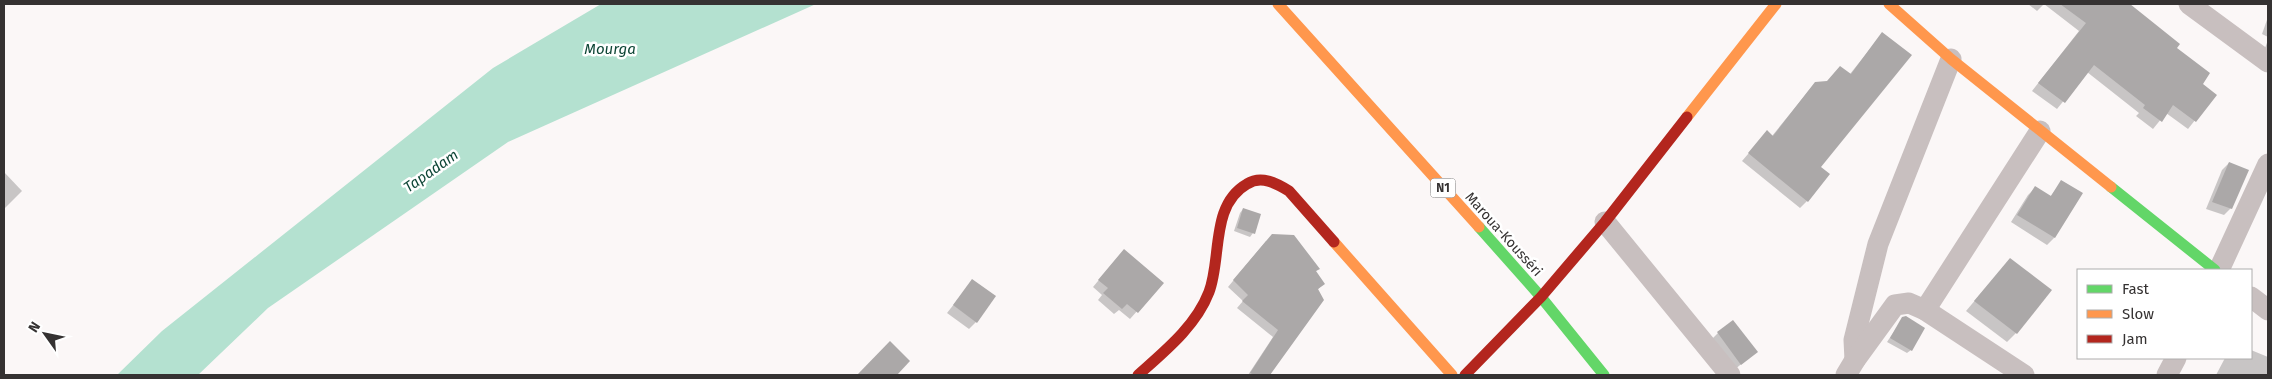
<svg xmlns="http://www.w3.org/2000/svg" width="2272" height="379" font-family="'Fira Sans',sans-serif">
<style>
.water{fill:#b4e1d0}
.shadow{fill:#0003}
.building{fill:#aba8a8}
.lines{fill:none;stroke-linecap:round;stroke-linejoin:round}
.street{stroke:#c8bfbf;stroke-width:21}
.fast{stroke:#63d668;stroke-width:11}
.slow{stroke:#ff974d;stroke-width:11}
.jam{stroke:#b3261e;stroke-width:11}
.labels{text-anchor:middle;stroke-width:5;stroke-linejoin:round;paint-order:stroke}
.shield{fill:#fff;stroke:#727070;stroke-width:1}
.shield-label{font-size:12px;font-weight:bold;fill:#353232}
.street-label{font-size:14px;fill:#353232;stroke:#fff}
.water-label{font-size:15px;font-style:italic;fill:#0d4535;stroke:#fff}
</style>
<rect width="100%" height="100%" fill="#fbf7f7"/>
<polygon class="water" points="601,4 816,4 508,142 268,308 198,375 117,375 162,331 493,68"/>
<g class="shadow">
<polygon points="2028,4 2128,4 2178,44 2175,48 2201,84 2215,95 2188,129 2166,113 2153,129 2136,116 2139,113 2087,72 2057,109 2032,91 2079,31 2044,4 2037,11"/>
<polygon points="2268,17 2268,37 2262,34"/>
<polygon points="1882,34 1819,167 1807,201 1800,208 1742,161 1767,132 1772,136 1815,83 1827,83 1850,74"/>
<polygon points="2268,40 2268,49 2265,48"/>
<polygon points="2229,163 2231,208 2224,215 2206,209 2222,170"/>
<polygon points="4,172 22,191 4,209"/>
<polygon points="2062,181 2081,193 2054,238 2047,245 2011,222 2028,195 2035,188 2050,197"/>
<polygon points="1243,209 1253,233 1250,237 1234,231 1240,213"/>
<polygon points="1266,241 1318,269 1315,272 1323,284 1317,290 1323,300 1268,375 1248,375 1273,337 1237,308 1243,301 1228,287"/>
<polygon points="1118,257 1162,283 1130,319 1119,310 1114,314 1098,300 1102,295 1093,287"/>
<polygon points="2010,259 2016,333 2007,342 1966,311"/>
<polygon points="973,280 976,322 969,329 947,313"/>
<polygon points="1903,318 1911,350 1907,353 1887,342"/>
<polygon points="1718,333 1756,352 1734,370 1711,340"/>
<polygon points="2251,350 2268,357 2268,375 2216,375 2225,358 2251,358"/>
</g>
<g class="building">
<polygon points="2060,4 2130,4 2180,44 2177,48 2210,73 2203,84 2217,95 2196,122 2173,105 2162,122 2143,108 2145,105 2094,65 2065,103 2038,83 2086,23"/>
<polygon points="1882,32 1912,55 1821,167 1830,174 1808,202 1748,153 1767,130 1773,136 1815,82 1827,81 1840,66 1851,74"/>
<polygon points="2229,162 2249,170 2232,209 2212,202"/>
<polygon points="2061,180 2083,193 2055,238 2017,215 2035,186 2051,196"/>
<polygon points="1243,208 1261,214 1255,234 1237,228"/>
<polygon points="1272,234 1294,235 1320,269 1316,271 1325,284 1318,289 1324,300 1270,375 1254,375 1250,373 1278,330 1242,301 1248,295 1233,280"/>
<polygon points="1124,249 1164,283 1138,313 1127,304 1122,309 1103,293 1108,288 1098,280"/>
<polygon points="2010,258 2052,290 2017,334 1974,301"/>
<polygon points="972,279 996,296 977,323 953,305"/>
<polygon points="1906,316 1925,328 1912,351 1890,338 1902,317"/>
<polygon points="1733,320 1758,352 1741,365 1717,332"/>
<polygon points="890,341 910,361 897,375 857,375"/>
</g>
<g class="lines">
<g class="street">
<polyline points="2189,4 2268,62"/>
<polyline points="1605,222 1730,375"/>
<polyline points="2219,270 2268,164"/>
<polyline points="2251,297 2268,310"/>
<polyline points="1925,310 2040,131"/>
<polyline points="1855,360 1854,340 1878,244 1951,59"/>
<polyline points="1846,375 1855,360 1895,305 1909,303 1925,310 2024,375"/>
<polyline points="2167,375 2176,358"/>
</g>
<g class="fast">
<polyline points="2111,187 2215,270"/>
<polyline points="1479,227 1541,297 1604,375"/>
</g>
<g class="slow">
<polyline points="1278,4 1479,227"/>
<polyline points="1889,4 1951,59 2111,187"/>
<polyline points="1687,117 1776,4"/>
<polyline points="1334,242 1452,375"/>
</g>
<g class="jam">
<path d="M1138 375C1165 351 1196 326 1209 292 1222 258 1210 205 1247 184 1261 175 1276 183 1289 191L1334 242"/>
<polyline points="1465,375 1541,297 1605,222 1687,117"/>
</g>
</g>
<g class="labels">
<rect class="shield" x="1430.5" y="178.5" width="25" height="19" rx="4"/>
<g class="shield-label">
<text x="1443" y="192">N1</text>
</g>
<g class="street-label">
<text transform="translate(1504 234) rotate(48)" y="5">Maroua-Kousséri</text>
</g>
<g class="water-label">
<text x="610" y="54">Mourga</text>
<text transform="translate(431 171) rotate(-35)" y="5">Tapadam</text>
</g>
</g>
<rect width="2272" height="379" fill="none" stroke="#353232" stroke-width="10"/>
<rect x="2077" y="269" width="175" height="90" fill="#ffffff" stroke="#aeadad"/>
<rect x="2087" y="285" width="25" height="8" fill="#63d668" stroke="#aeadad"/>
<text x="2122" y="294" font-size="15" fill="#353232">Fast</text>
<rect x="2087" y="310" width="25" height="8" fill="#ff974d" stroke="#aeadad"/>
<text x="2122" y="319" font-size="15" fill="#353232">Slow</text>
<rect x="2087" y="335" width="25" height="8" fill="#b3261e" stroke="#aeadad"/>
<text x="2122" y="344" font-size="15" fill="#353232">Jam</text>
<g transform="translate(45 334) rotate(303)" stroke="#ffffff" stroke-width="4" paint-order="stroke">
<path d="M0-4L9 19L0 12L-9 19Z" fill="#353232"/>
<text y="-8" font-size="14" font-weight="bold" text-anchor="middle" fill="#353232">N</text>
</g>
</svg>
